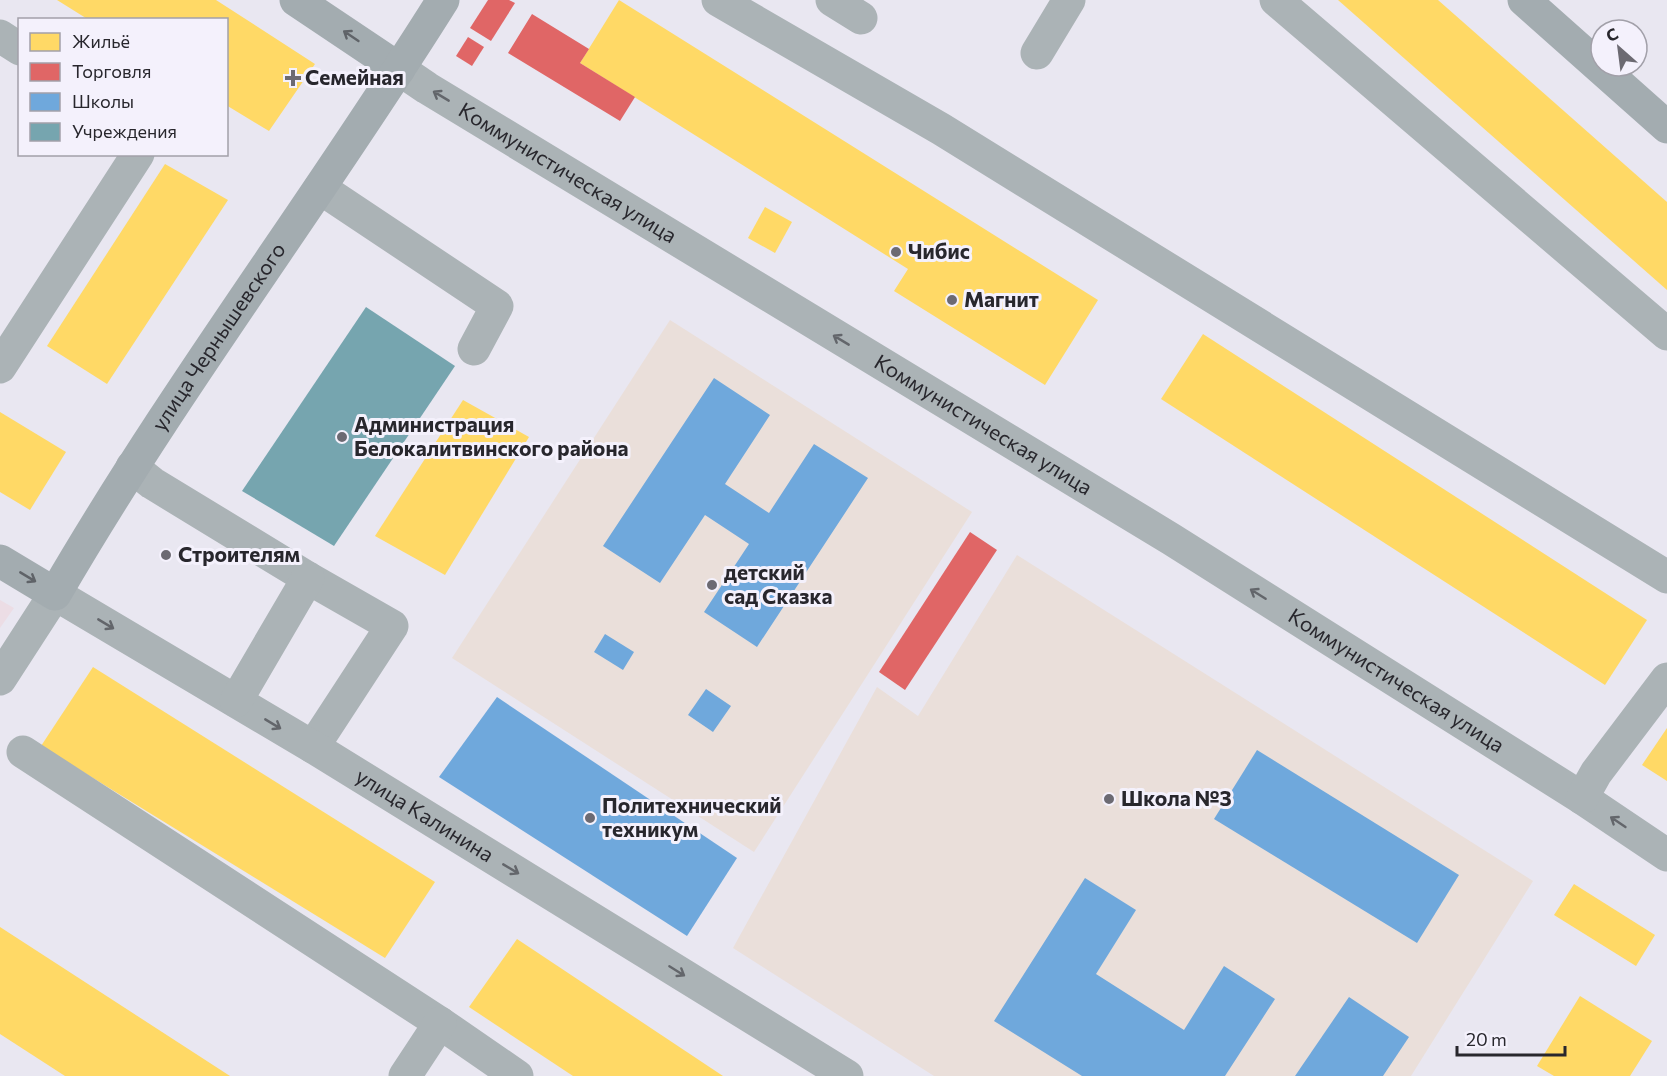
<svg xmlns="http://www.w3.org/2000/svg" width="1667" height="1076" font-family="Commissioner,sans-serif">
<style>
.commercial{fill:#ecdde5}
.education{fill:#eadfda}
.homes{fill:#ffd966}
.shops{fill:#e06666}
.schools{fill:#6fa8dc}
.public{fill:#76a5af}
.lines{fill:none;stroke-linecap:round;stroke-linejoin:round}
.minor{stroke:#abb3b6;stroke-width:33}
.major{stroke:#a3acb0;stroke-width:33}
.oneway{stroke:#5f6368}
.oneway2{stroke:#63666b}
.poi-dot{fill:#6c6a72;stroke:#f4f1fc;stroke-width:2}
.labels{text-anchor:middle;stroke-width:6;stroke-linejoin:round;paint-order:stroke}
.poi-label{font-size:21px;font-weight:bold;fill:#28272d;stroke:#f4f1fc;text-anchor:start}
.street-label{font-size:21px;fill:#28272d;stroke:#f4f1fc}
</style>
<rect width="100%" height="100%" fill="#e9e7f1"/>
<polygon class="commercial" points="0,600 14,608 0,628"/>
<g class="education">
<polygon points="670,320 972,512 754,852 452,658"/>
<polygon points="1017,555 1533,881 1411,1076 934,1076 733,948 877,687 918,716"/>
</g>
<g class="homes">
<polygon points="57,0 216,0 315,64 269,131 226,105 226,20 89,20"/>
<polygon points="619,0 1098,300 1045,385 894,291 908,269 580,63"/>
<polygon points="1338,0 1438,0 1667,202 1667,290"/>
<polygon points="165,164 228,200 107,384 47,346"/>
<polygon points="765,207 792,222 775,253 748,238"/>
<polygon points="1203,334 1647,620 1605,685 1161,399"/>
<polygon points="463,400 529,437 445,575 375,536"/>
<polygon points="0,412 66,452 30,510 0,492"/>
<polygon points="93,667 435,882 385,958 41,746"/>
<polygon points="1667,728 1667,781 1642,765"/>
<polygon points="1574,884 1655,935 1636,966 1554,915"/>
<polygon points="0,927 230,1076 65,1076 0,1034"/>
<polygon points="517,939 723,1076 573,1076 469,1007"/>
<polygon points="1580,996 1652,1041 1630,1076 1554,1076 1537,1066"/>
</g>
<g class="shops">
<polygon points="488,0 509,0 515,3 491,41 470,28"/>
<polygon points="532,14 589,49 580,63 635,97 620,121 508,53"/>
<polygon points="468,37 484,47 472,66 456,56"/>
<polygon points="970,532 997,550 905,690 879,672"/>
</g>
<g class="schools">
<polygon points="714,378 770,415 725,484 769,513 814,444 868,478 757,647 704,612 749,544 705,515 660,583 603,546"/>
<polygon points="605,634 634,652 623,670 594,652"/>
<polygon points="706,689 731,706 713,732 688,715"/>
<polygon points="497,697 737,858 687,936 439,777"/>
<polygon points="1257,750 1459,875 1417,943 1214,819"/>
<polygon points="1085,878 1136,910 1096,974 1184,1030 1224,966 1275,999 1225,1076 1082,1076 994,1021"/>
<polygon points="1349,997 1409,1037 1383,1076 1295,1076"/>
</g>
<polygon class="public" points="366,307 455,366 334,546 242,491"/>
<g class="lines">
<g class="minor">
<polyline points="718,0 941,129 1667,577"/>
<polyline points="832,0 861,18"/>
<polyline points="1276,0 1667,334"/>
<polyline points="0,36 20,49"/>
<polyline points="1037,53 1069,0"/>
<path id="s1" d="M399 69 427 88 1171 539 1582 798 1667 855"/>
<polyline points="320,188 497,306 474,349"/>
<polyline points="0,367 138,154"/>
<polyline points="132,467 152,483 308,578 392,626 313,747"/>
<path id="s2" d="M0 679 55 594 313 747 847 1076"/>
<polyline points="236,701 308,578"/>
<polyline points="23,752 440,1023 517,1076"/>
<polyline points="1582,798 1596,773 1667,679"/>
<polyline points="405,1076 440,1023"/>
</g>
<g class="major">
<polyline points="296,0 399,69"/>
<polyline points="1524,0 1667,127"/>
<path id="s3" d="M0 561 55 594C174 389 318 200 443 0"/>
</g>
</g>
<defs><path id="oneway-shaft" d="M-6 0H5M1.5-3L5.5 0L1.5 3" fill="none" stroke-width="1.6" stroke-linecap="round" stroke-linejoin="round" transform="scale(1.5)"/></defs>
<g class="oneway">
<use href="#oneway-shaft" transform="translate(351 36) rotate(-146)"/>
<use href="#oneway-shaft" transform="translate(28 577) rotate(31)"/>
</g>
<g class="oneway2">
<use href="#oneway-shaft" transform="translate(441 96) rotate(-149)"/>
<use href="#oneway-shaft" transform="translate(841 340) rotate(-149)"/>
<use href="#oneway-shaft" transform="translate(1258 594) rotate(-148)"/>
<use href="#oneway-shaft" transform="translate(106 624) rotate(31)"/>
<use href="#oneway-shaft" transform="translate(273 724) rotate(31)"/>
<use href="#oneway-shaft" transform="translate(1618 822) rotate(-146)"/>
<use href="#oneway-shaft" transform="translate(511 869) rotate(31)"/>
<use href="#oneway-shaft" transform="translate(677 971) rotate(32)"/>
</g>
<g class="poi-dot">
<path d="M290 69h6v6h6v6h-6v6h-6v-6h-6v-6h6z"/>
<circle cx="896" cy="252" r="6"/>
<circle cx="952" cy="300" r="6"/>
<circle cx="342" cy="437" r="6"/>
<circle cx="166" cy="555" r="6"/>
<circle cx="712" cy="585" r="6"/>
<circle cx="1109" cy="799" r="6"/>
<circle cx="590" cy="818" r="6"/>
</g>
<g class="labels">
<g class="poi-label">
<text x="305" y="85">Семейная</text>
<text x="908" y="259">Чибис</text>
<text x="964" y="307">Магнит</text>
<text x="354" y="432">Администрация<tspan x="354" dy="24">Белокалитвинского района</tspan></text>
<text x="178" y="562">Строителям</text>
<text x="724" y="580">детский<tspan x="724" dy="24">сад Сказка</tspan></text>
<text x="1121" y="806">Школа №3</text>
<text x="602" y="813">Политехнический<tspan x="602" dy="24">техникум</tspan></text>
</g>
<g class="street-label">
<text dy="7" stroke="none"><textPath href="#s1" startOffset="198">Коммунистическая улица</textPath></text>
<text dy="7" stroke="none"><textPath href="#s3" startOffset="369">улица Чернышевского</textPath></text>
<text dy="7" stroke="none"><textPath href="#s1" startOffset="684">Коммунистическая улица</textPath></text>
<text dy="7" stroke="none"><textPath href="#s1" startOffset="1170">Коммунистическая улица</textPath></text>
<text dy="7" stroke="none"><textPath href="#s2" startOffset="532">улица Калинина</textPath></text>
</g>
</g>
<rect x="18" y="18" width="210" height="138" fill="#f4f1fc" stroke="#a2a0a9" stroke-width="1.5"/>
<rect x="30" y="33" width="30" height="18" fill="#ffd966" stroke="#a2a0a9" stroke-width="1.5"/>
<text x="72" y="48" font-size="18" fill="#28272d">Жильё</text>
<rect x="30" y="63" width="30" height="18" fill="#e06666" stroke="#a2a0a9" stroke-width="1.5"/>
<text x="72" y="78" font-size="18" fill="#28272d">Торговля</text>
<rect x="30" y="93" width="30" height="18" fill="#6fa8dc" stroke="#a2a0a9" stroke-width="1.5"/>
<text x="72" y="108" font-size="18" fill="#28272d">Школы</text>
<rect x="30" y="123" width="30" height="18" fill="#76a5af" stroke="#a2a0a9" stroke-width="1.5"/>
<text x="72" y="138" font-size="18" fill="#28272d">Учреждения</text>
<g transform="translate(1619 48) rotate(332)"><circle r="28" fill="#f4f1fc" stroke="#a2a0a9" stroke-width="1.5"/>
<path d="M0-4.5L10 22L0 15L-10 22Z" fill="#6c6a72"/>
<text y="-9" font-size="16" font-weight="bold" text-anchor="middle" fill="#28272d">С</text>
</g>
<path d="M1457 1046v9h108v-9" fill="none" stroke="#28272d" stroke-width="3"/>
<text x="1466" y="1046" font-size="18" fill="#28272d" stroke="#f4f1fc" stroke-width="4.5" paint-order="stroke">20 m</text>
</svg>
